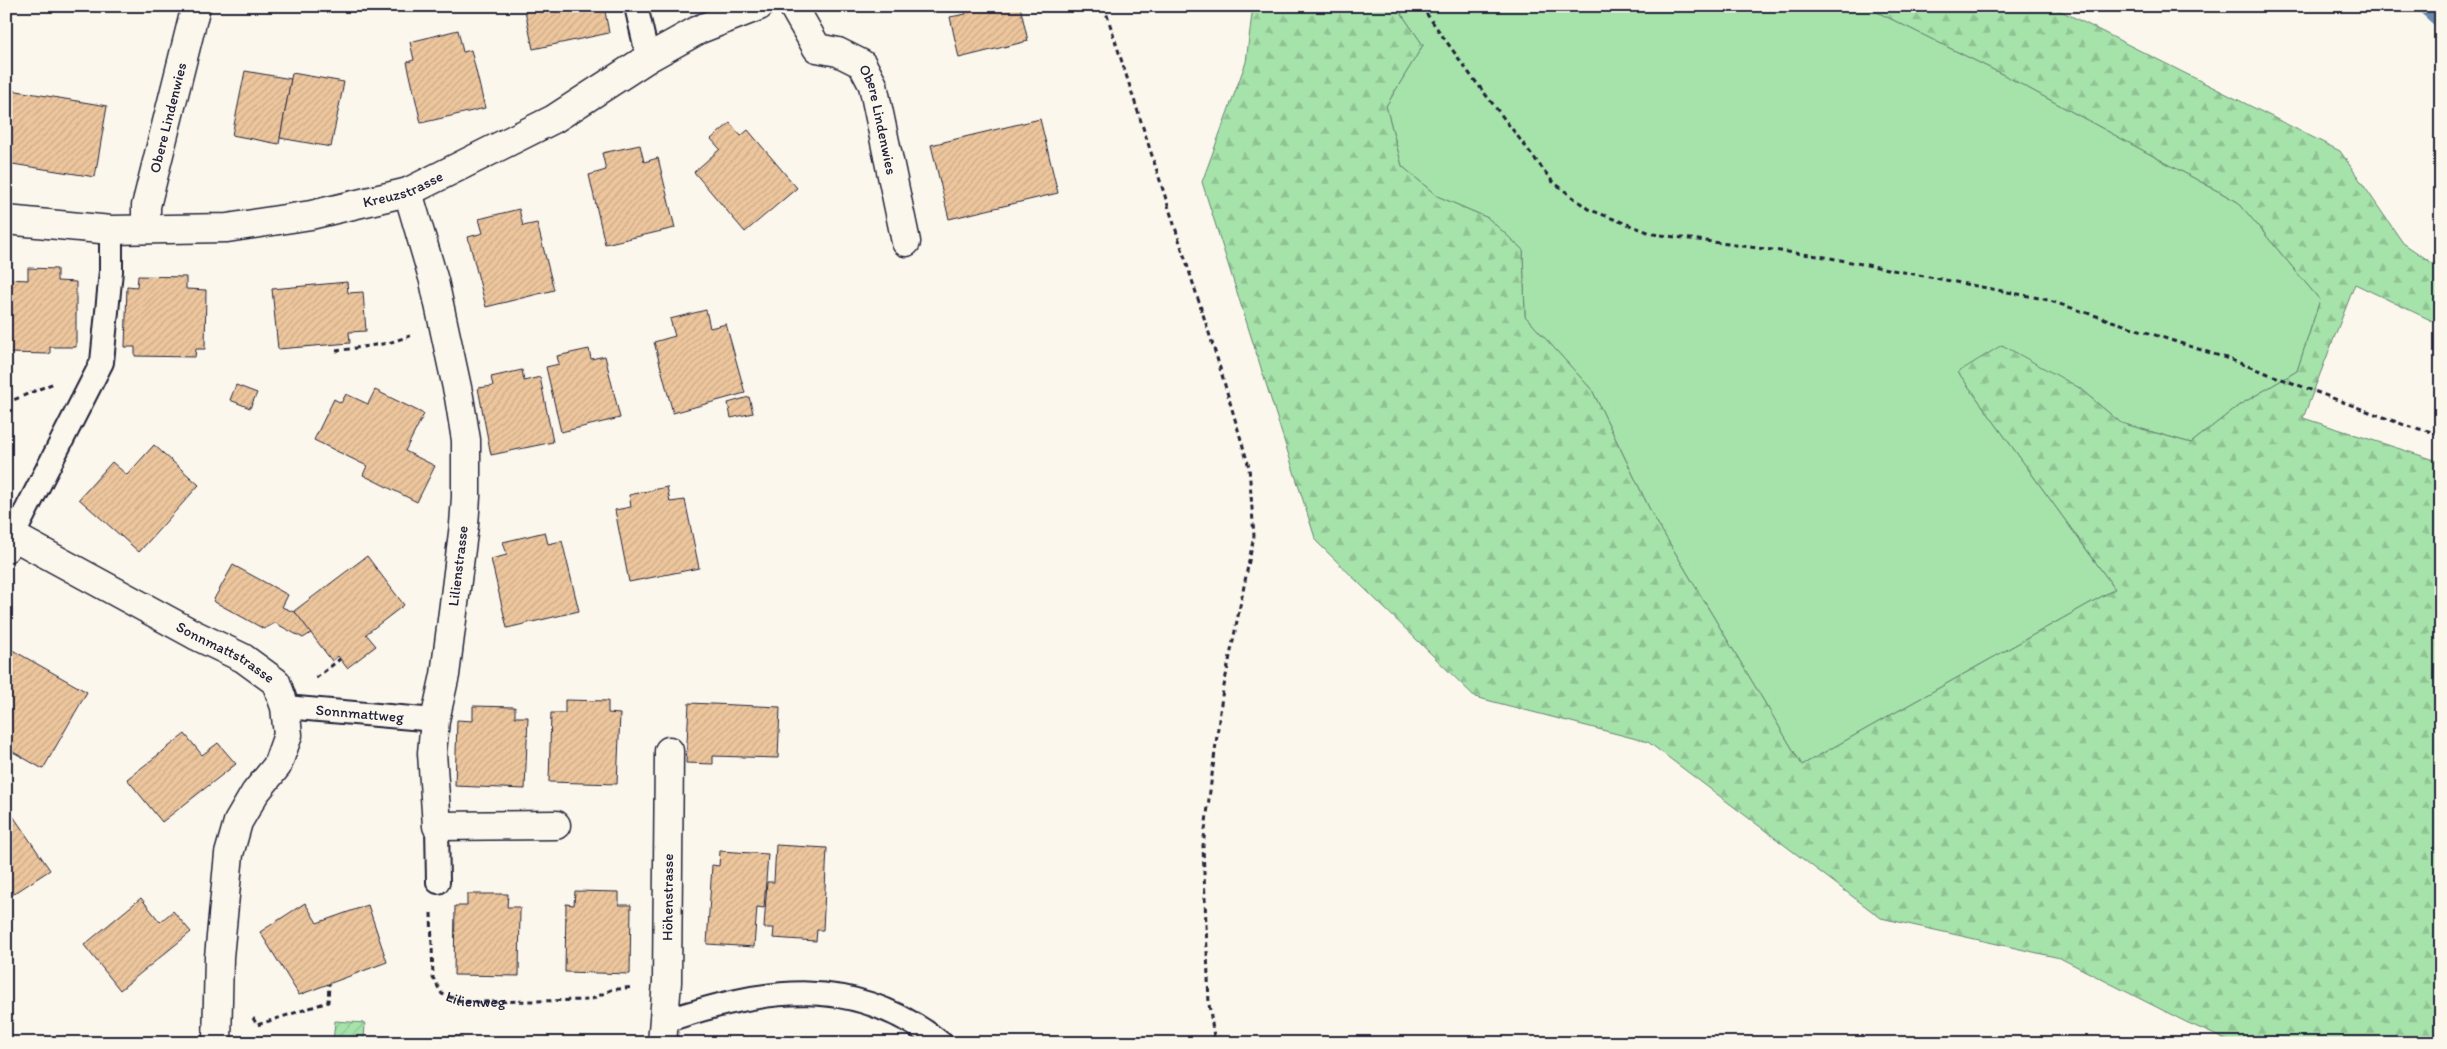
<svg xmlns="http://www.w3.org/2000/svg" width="2447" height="1049" font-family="Itim,sans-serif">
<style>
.grass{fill:#a6e3aa;stroke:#648272}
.forest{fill:url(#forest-firs);stroke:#648272}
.garden{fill:url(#garden-furrows);stroke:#648272}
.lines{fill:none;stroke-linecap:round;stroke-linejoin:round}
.stream{stroke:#678aab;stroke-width:11}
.building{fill:url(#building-hatch);stroke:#22223b}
.lane-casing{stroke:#22223b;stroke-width:26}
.street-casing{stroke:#22223b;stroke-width:31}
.path{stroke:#22223b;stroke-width:3;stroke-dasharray:5 4;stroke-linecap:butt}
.lane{stroke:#fbf7ec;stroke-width:22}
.street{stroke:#fbf7ec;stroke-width:28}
.labels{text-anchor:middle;stroke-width:4;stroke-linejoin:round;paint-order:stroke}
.street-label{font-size:15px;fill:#22223b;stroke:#fbf7ec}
</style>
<defs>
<pattern id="forest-firs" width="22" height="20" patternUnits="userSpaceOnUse" patternTransform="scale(1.25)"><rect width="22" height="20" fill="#a6e3aa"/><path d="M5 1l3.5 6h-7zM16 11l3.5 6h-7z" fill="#8fc293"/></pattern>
<pattern id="garden-furrows" width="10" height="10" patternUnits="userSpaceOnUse" patternTransform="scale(1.25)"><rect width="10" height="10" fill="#a6e3aa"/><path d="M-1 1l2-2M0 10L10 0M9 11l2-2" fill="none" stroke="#8fc293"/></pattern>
<pattern id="building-hatch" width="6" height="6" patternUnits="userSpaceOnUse" patternTransform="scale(1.25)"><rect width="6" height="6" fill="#edc69d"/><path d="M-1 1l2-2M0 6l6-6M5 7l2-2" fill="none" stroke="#cbaa88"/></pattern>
</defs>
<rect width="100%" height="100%" fill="#fbf7ec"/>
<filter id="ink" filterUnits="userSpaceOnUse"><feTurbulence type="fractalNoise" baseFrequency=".02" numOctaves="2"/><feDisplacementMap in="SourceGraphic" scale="10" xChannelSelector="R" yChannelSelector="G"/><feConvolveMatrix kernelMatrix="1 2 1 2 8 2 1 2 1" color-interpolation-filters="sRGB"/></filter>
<g filter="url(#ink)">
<polygon class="grass" points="1396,6 1865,6 2006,76 2238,202 2320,300 2297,371 2238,406 2191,443 2121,423 2078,387 1958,372 2115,589 1802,765 1652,514 1592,390 1525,316 1523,250 1488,218 1437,196 1402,166 1386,106 1423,45"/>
<polygon class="forest" points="1253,6 1396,6 1423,45 1386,106 1402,166 1437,196 1488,218 1523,250 1525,316 1592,390 1652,514 1802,765 2115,589 1958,372 2002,345 2078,387 2121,423 2191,443 2238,406 2297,371 2320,300 2238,202 2006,76 1865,6 2051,6 2340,151 2403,243 2441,269 2441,325 2355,284 2303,418 2441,462 2441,1043 2233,1043 2186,1022 2060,958 1881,918 1648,742 1475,697 1316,541 1202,182 1246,62"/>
<polygon class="garden" points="335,1021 365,1023 364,1043 333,1043"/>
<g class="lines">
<polyline class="stream" points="2421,6 2441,24"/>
</g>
<g class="building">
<polygon points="524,6 604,6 609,33 533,49"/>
<polygon points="963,6 1020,6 1028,41 959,58 950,17 966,14"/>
<polygon points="458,30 463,52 471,50 485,108 421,123 407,62 414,60 410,42"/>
<polygon points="245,71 291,79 279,144 232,135"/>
<polygon points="292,73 344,82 331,147 280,138"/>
<polygon points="11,90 107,106 95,177 6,163 6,120"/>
<polygon points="1040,119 1058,193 949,219 931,145"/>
<polygon points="730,123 741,136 748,130 797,188 745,232 694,172 720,149 711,139"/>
<polygon points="640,145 644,162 658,158 675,228 605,244 589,175 606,170 602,153"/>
<polygon points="519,209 523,226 537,223 554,290 486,307 468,237 483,233 479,219"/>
<polygon points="28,268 57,269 57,281 76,282 76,347 50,347 50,354 6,353 6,269 10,269 10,279 28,280"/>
<polygon points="138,276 186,277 186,289 206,290 205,349 196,349 195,357 135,356 135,347 125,347 127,286 137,287"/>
<polygon points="347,282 348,293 363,292 366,331 349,332 350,343 278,349 272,289"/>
<polygon points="706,310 710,328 726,324 745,393 673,413 654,342 675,336 670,319"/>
<polygon points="589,349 591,359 605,356 620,418 561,432 546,367 559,364 557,356"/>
<polygon points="522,370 524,381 540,377 553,442 491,455 478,388 493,386 491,377"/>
<polygon points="236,385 257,393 250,408 230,400"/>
<polygon points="375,390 424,414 405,451 435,466 417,502 363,475 367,466 314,440 334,399 341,403 346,394 368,404"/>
<polygon points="749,397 753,413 731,418 728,403"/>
<polygon points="154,445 199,485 139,552 79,499 112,462 127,475"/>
<polygon points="667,487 670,502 685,500 699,568 629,582 615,510 631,507 629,495"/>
<polygon points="545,532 548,544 562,541 579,611 507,628 491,559 507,555 503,542"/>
<polygon points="367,556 404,605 366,634 376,646 347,668 338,656 332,661 294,611"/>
<polygon points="233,565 288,595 282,607 296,613 311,633 303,638 275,623 264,629 213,601"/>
<polygon points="7,647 87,692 43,769 6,748"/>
<polygon points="565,700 608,701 608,713 620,714 617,784 549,782 551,713 565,713"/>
<polygon points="689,703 780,707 778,758 713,756 713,764 686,763"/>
<polygon points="473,706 515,707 515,717 528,717 525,789 455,786 457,720 473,721"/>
<polygon points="185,734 202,755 218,743 236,764 162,822 127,779"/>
<polygon points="11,813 50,870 6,899 6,816"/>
<polygon points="776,845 827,848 823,930 817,930 816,941 773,938 774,928 764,928 767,882 774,882"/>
<polygon points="720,851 768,854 764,908 757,907 754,947 707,944 712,865 719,866"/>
<polygon points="575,891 619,892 619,905 631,905 630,974 565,972 566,904 574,905"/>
<polygon points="467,894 508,894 507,907 520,907 519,976 454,975 455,906 467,906"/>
<polygon points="141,898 160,922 173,911 191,932 120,990 84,945"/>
<polygon points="305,903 317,923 368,905 387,962 299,995 260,932"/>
<polygon points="430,1037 430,1043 397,1043 396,1038"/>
<polygon points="433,1037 462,1037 463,1043 433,1043"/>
<polygon points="727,1040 761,1042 727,1043"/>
</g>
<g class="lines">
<g class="lane-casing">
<g id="lane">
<polyline points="636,6 648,58"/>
<polyline points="13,536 102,362 111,271 111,230"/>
<path id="s2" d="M285 707 435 720"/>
<polyline points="437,826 438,882"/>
<path d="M665 1021C765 988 853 973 941 1043"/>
</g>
</g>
<g class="street-casing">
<g id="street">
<path id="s3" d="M793 6 817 48 838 52 862 64 873 85 906 242"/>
<polyline points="408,192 434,281 459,397 466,440 466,497 464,525 445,675 435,720 432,753 437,826 556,825"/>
<path id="s4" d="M6 220 111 230 227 228 311 215 408 192 554 119 648 58 700 29 759 6"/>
<path id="s5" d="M146 229V206L196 6"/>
<path id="s6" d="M6 548 13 536 195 635 243 658 276 682 285 707 288 735 277 766 255 793 238 822 229 854 219 957 217 1043"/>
<path id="s7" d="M662 1043 667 982 669 751"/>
</g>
</g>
<g class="path">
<polyline points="1104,6 1217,358 1249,467 1254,536 1222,696 1203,846 1209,1004 1215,1043"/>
<polyline points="1421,6 1469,73 1552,181 1588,209 1653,234 1825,257 2044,299 2226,358 2407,426 2441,434"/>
<polyline points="336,351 388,343 410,336"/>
<polyline points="6,403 54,383"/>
<polyline points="316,678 340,659"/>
<path id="s1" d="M431 913 433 978 442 994 461 1001 479 1002 590 1000 611 990 633 987"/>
<polyline points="253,1018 257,1025 328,1002 329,984"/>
</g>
<use href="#lane" class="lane"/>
<use href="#street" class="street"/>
</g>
</g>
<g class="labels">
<g class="street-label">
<text dy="5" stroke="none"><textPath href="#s5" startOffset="114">Obere Lindenwies</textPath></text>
<text dy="5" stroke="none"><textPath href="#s3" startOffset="155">Obere Lindenwies</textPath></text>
<text dy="5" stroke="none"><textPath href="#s4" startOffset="402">Kreuzstrasse</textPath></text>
<text transform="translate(458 566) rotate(-83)" y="5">Lilienstrasse</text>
<text dy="5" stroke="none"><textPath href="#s6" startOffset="256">Sonnmattstrasse</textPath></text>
<text dy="5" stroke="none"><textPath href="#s2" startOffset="75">Sonnmattweg</textPath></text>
<text dy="5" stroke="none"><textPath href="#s7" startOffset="146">Höhenstrasse</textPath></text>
<text dy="5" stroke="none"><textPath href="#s1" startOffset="118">Lilienweg</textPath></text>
</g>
</g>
<rect width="2447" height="1049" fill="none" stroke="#fbf7ec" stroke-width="25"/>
<rect x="12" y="12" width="2422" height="1024" fill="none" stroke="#22223b" stroke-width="2" filter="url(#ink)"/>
</svg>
